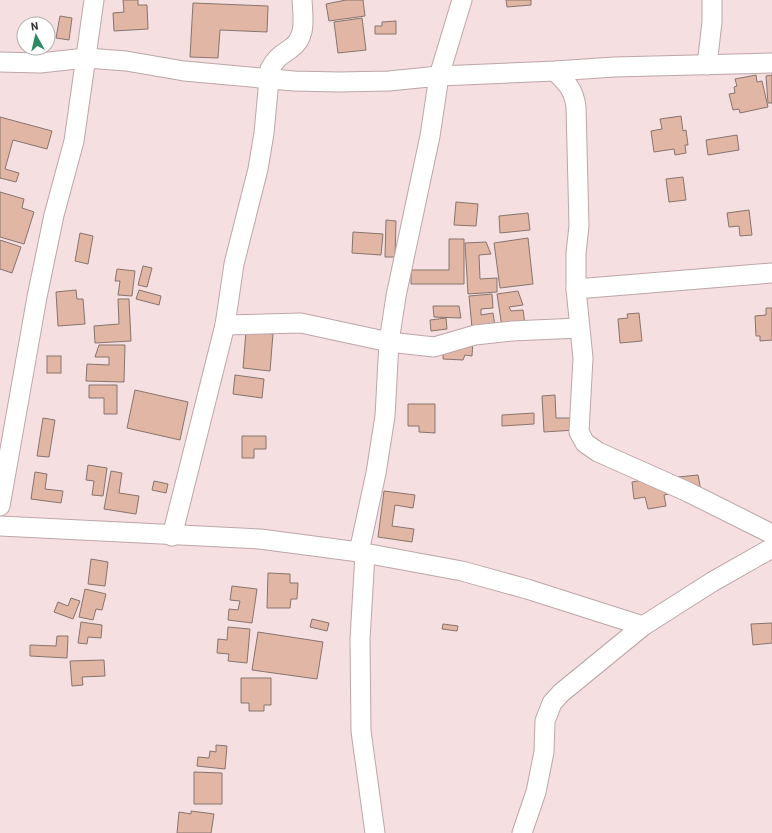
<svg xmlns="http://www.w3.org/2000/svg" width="772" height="833" font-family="Barlow,sans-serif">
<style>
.building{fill:#e1b6a5;stroke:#87746d}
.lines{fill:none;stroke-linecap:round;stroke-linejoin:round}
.minor-casing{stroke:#bca6a8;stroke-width:21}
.minor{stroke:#fff;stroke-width:19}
</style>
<rect width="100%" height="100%" fill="#f6dfe1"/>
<g class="building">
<polygon points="123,0 138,0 138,5 147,5 148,29 114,31 113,13 124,12"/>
<polygon points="346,0 363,0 365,16 329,21 326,4"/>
<polygon points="506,0 531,0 531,5 507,7"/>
<polygon points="193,3 268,6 267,32 220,30 218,58 190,57"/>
<polygon points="60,16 72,18 69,40 56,38"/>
<polygon points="362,18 366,50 338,53 334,22"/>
<polygon points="396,21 396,34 375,34 375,26 382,26 382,22"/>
<polygon points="756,75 757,82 762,81 768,107 740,113 739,109 733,110 729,94 735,93 734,87 737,86 735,79"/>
<polygon points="772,75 772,103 768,103 766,76"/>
<polygon points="681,116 683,131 686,130 688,145 685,145 686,153 675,155 674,149 654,152 651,131 662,129 660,119"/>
<polygon points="0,117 52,131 47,149 13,140 5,169 19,173 16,182 0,178"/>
<polygon points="737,135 739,150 708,155 706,140"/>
<polygon points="683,177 686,200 669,202 666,179"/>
<polygon points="0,192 24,199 22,208 34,212 24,244 0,237"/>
<polygon points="456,202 478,204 476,226 454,225"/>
<polygon points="749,210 752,235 740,236 739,226 729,227 727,213"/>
<polygon points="528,213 530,230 500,233 499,216"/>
<polygon points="386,220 396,221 395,257 385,257"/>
<polygon points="353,232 383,234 381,255 352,253"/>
<polygon points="80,233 93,236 88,264 75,261"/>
<polygon points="528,238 533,284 500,288 494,243"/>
<polygon points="449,239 464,239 464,284 411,284 411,270 449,270"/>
<polygon points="0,240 21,247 12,273 0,269"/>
<polygon points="486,242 491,254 479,255 480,279 497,278 497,292 468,294 465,243"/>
<polygon points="143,266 152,268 147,287 138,285"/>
<polygon points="117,269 135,271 132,296 118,295 120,281 115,281"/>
<polygon points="76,290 77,299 83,299 85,324 58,326 56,292"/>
<polygon points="139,290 161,296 159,305 136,299"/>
<polygon points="518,291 523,305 509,307 511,311 523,310 525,324 502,327 497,294"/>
<polygon points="492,294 493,308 481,309 481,315 493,313 495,326 472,328 469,296"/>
<polygon points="118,299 129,299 131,341 95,343 94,326 119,324"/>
<polygon points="433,306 459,306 461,318 434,317"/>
<polygon points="766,308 772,308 772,340 760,341 760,336 756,336 755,316 766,315"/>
<polygon points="639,313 642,341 620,343 618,319 628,318 627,314"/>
<polygon points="446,318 447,329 431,331 430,320"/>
<polygon points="246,331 273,334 270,371 243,368"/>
<polygon points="444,339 473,340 472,356 465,355 463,360 443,359"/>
<polygon points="99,345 125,345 124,382 86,381 87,364 109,365 109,357 95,357"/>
<rect x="47" y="356" width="14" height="17"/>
<polygon points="235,375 264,379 262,398 233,394"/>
<polygon points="89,385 117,385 117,414 104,414 104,398 89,398"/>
<polygon points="135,390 188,402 180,440 127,428"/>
<polygon points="555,395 556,418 574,418 575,430 544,432 542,396"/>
<polygon points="408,404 435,404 435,433 419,432 419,426 408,426"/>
<polygon points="534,413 534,424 502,426 502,415"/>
<polygon points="43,418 55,420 49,457 37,456"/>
<polygon points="242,436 266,436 266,449 254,449 254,458 242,458"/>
<polygon points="88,465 107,468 103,496 92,495 94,481 86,480"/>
<polygon points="111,471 122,473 119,493 139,496 136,514 104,509"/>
<polygon points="35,472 47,474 45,489 63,491 61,503 31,499"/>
<polygon points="671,475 674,493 664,495 666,506 648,509 645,497 634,499 632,482"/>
<polygon points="698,475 701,491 678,477"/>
<polygon points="154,481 168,484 166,493 152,490"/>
<polygon points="384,491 415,495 413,508 395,505 392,526 414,529 412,542 378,537"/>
<polygon points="91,559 108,562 105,586 88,584"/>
<polygon points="268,573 290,574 290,583 298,583 297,599 291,599 290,608 267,608"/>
<polygon points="232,586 257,589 252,623 228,620 229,609 238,610 240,601 230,600"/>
<polygon points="85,589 106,594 102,610 96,609 93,620 79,617"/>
<polygon points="71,598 80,601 73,619 54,612 58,602 68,606"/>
<polygon points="312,619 329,623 327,631 310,627"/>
<polygon points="81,622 102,625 101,638 88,637 87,644 78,643"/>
<polygon points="772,623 772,643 753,645 751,624"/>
<polygon points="443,624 458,626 457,631 442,629"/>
<polygon points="228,627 250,629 247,663 228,661 229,654 217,653 218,639 227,640"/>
<polygon points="258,632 323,642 317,679 252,670"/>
<polygon points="57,636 68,636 67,658 30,656 30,645 56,646"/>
<polygon points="104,660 105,676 82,677 83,685 72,686 70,661"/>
<polygon points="241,678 271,678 271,705 264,705 264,711 249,711 249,703 241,703"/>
<polygon points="216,745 227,746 225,769 197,766 198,757 209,758 210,751 216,752"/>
<polygon points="194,772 222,773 222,804 194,804"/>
<polygon points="191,811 214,814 211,833 177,833 179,812 191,814"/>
</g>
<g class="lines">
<g class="minor-casing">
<g id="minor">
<polyline points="0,62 40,63 86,58 126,61 184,71 294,81 339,82 389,81 439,76 555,71 614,67 772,63"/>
<polyline points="707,65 712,22 712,0"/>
<path d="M555 71C567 83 574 90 576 107L579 226 576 253V289L583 358 579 432 585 443 598 452 688 492 772 534"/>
<polyline points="576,289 772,273"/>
<polyline points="225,325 301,323 389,342 434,347 475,335 512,331 579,328"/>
<polyline points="0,506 37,297 54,215 74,141 94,0"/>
<polyline points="0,526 260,539 359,552 462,571 527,589 643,626"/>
<path d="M172 536 225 325 234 264 258 169 264 133 270 69C275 59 281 55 290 49 307 38 303 18 302 0"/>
<polyline points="359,552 376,473 385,416 389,342 396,296 430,136 439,76 462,0"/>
<polyline points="365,554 360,639 361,731 375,833"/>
<polyline points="522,833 536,792 544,752 545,721 552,703 561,693 643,626 712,582 772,548"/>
</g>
</g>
<use href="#minor" class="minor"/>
</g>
<g transform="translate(36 36) rotate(352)"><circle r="19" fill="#ffffff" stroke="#b1adae"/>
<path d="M0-3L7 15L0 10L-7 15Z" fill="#2d8b63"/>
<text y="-6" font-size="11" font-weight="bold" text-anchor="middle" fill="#3c3334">N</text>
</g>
</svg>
